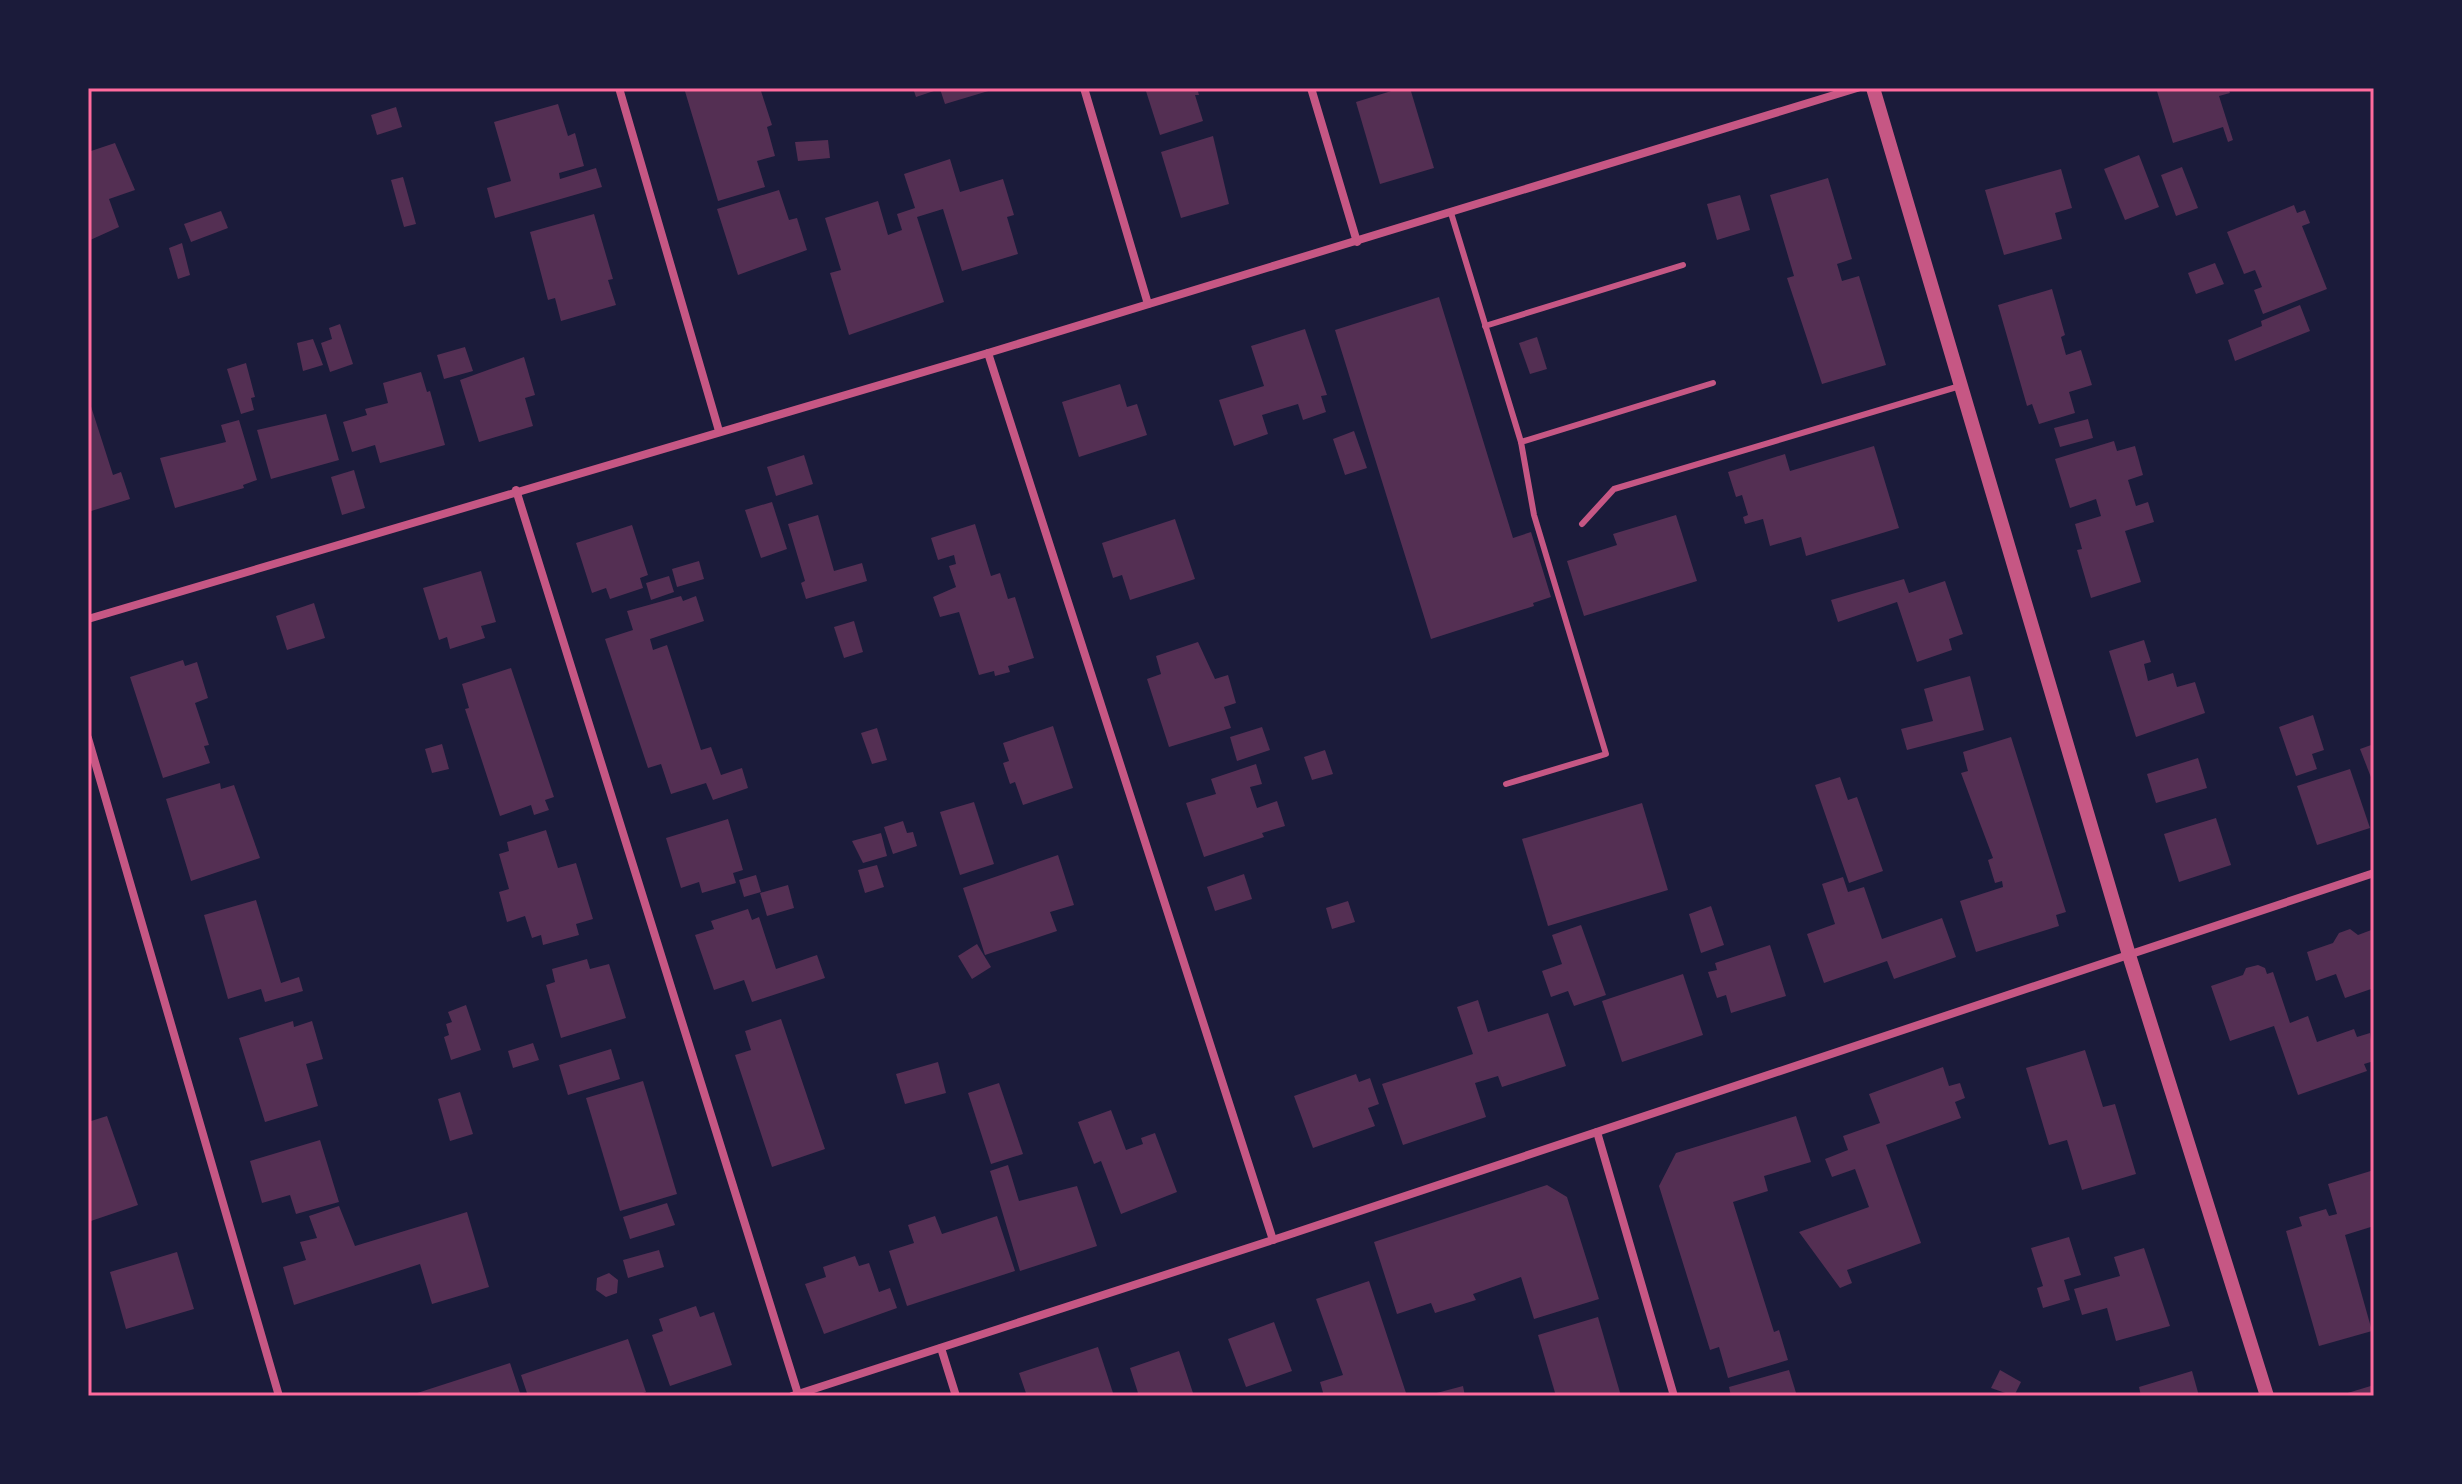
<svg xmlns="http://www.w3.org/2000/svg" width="2462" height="1484" font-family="'Exo 2',sans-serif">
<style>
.building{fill:#542f53}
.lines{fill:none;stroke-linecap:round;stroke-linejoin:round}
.service{stroke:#c65784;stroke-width:6}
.minor{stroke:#c65784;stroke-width:8}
.tertiary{stroke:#c65784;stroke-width:14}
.neatline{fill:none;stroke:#ff6b9d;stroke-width:3}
</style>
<rect width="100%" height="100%" fill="#1b1b3a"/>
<g class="building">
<polygon points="684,88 760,88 772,125 767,127 775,156 757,161 765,187 718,201"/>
<polygon points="913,88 995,88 995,89 945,104 940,89 916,97"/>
<polygon points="1145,88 1197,88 1199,95 1195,95 1203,121 1160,135"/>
<polygon points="1401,88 1410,88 1434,168 1380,184 1356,102"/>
<polygon points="2156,88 2228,88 2230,93 2219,96 2233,140 2228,142 2223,127 2173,143"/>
<polygon points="558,104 568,136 575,133 584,166 559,173 560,179 596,168 602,187 495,218 487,188 511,181 494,122"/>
<polygon points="396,107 402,127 377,135 371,115"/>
<polygon points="1213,136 1229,204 1181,218 1161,152"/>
<polygon points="828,140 830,158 798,161 795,142"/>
<polygon points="115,143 135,190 109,199 119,227 88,241 88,152"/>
<polygon points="2139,155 2159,207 2125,220 2104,169"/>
<polygon points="950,159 960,192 1003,179 1014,215 1007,217 1018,254 962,271 943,209 917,217 944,302 849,335 830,273 841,270 825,218 878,201 888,235 902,230 897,214 915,208 904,174"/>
<polygon points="2182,167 2198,208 2176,216 2161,175"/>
<polygon points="2061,169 2072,208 2055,213 2062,239 2004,255 1985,190"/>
<polygon points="403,177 416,224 404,227 391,180"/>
<polygon points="1828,178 1852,259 1837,264 1842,281 1859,276 1886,365 1822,384 1787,278 1794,276 1770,195"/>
<polygon points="779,190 789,220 797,218 807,250 738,275 717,209"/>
<polygon points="1740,195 1750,230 1717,240 1707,204"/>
<polygon points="2294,205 2297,213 2305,210 2310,223 2302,226 2327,289 2263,314 2254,290 2262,287 2255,270 2244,274 2227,232"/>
<polygon points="221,211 228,228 191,242 184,224"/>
<polygon points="594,214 613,279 608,280 616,305 561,321 555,298 548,300 530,232"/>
<polygon points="182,243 190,275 178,279 169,248"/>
<polygon points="2215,263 2224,284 2196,294 2188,273"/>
<polygon points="2052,289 2065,335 2061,337 2066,355 2081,350 2092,385 2069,392 2075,413 2039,424 2032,404 2027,406 1998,305"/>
<polygon points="1439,297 1513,538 1531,532 1551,597 1533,603 1534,606 1431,639 1335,330"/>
<polygon points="2300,305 2310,331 2235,361 2228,340 2262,326 2261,321"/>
<polygon points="340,324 353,364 330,372 321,343 332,339 329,328"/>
<polygon points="1305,329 1327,395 1321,396 1326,412 1303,420 1298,404 1262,415 1268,434 1234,446 1219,400 1264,386 1251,346"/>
<polygon points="1537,337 1547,369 1530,374 1519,343"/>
<polygon points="313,339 323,365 303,371 297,343"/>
<polygon points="465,347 473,371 444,379 437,355"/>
<polygon points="524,357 535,395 525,398 533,426 479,442 460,380"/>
<polygon points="246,363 255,397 251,398 254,410 241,414 227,369"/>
<polygon points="421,372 427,392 430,391 445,445 380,463 375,445 352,452 343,422 367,415 365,409 388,403 383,383"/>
<polygon points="1120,384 1127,407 1137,404 1147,435 1079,457 1062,402"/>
<polygon points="88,397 113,475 121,472 130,499 88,512"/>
<polygon points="326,414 339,460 271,479 257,430"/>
<polygon points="2088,419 2093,438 2060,447 2054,428"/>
<polygon points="239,420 257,480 243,485 244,488 175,508 160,458 226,442 221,425"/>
<polygon points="1354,431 1367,468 1345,475 1333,439"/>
<polygon points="2114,441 2117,451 2135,446 2143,475 2128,480 2136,506 2148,502 2154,522 2125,531 2141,582 2091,598 2077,550 2082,549 2075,524 2101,516 2096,499 2070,508 2055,459"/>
<polygon points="1874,446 1899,528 1806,556 1801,537 1770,546 1763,519 1745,524 1743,517 1748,515 1742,495 1736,497 1728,472 1785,454 1790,471"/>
<polygon points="804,455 813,484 776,496 767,467"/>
<polygon points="354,470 365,508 342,515 331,477"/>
<polygon points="772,502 787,549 761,558 745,510"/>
<polygon points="818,515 834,571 862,563 867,581 806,599 801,583 805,581 788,524"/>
<polygon points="1676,515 1697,581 1584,616 1567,561 1617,545 1613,534"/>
<polygon points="1175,519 1195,579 1130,600 1122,575 1113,578 1102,543"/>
<polygon points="975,524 991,576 1000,573 1008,599 1015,597 1034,658 1008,666 1010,672 995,676 994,671 979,675 959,612 940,617 933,597 956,587 949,566 956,564 954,555 938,560 931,538"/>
<polygon points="632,525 648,575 640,578 643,588 610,599 606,588 592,593 576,543"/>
<polygon points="699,561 704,579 677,587 672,569"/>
<polygon points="481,571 496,622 481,626 485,638 450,649 447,637 439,640 423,588"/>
<polygon points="669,576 674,592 651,600 646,583"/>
<polygon points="1904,579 1909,593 1945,581 1963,634 1949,639 1952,650 1917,662 1897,602 1838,622 1831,600"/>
<polygon points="681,596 683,601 696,596 704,621 650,639 653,650 667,645 701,750 711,747 721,775 742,768 748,788 713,800 706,783 671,794 661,764 648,768 605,639 633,630 627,611"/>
<polygon points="314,603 325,638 287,650 276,616"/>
<polygon points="854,621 863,652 844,658 834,627"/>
<polygon points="2144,640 2151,662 2144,664 2148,681 2173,673 2177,687 2195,682 2205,713 2136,737 2109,651"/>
<polygon points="1198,642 1215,679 1228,675 1236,703 1224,707 1231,728 1169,747 1147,679 1161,674 1156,656"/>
<polygon points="183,660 185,666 197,662 208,698 195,703 209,745 204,746 210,763 163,778 130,677"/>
<polygon points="511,668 554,797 545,800 549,810 534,815 531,805 500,816 465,709 469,708 462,684"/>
<polygon points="1970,676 1984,730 1907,750 1901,729 1933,721 1924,689"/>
<polygon points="2313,715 2324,750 2312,754 2317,769 2296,776 2279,727"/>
<polygon points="1053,726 1073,788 1023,805 1015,782 1010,784 1003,763 1009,761 1003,743"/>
<polygon points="1262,727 1270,750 1237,761 1230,737"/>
<polygon points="877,728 887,760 872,764 861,733"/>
<polygon points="2011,737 2066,912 2056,915 2059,926 1976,952 1960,901 2003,887 2002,881 1995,883 1988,860 1993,858 1961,773 1968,771 1963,752"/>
<polygon points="442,744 449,769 432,773 425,749"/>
<polygon points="2374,744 2374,785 2360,749"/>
<polygon points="1325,750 1333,774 1312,780 1304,757"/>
<polygon points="2198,758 2207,788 2156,803 2147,774"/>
<polygon points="1256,764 1262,784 1250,787 1257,808 1277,801 1285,826 1262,833 1264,837 1204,857 1186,803 1216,794 1211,779"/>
<polygon points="2350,769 2370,828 2317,845 2297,786"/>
<polygon points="1840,777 1848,800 1857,797 1883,871 1849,883 1815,785"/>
<polygon points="220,783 221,789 234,785 260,858 191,881 166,799"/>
<polygon points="974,802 994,864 960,875 940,812"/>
<polygon points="1642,803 1668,890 1548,926 1522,839"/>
<polygon points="2216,818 2231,865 2179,882 2164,834"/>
<polygon points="728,819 743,870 733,873 736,883 702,893 699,882 681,888 666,838"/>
<polygon points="903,821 907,833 913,832 917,846 893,854 884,827"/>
<polygon points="546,830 558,868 576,863 593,919 576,924 579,935 543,945 541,935 532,938 525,916 507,922 499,892 509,889 499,854 509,851 507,842"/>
<polygon points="881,833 887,856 863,863 852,841"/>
<polygon points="1058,855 1074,905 1050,912 1057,931 985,955 963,888"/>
<polygon points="877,865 884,887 865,893 858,870"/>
<polygon points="1244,874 1252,899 1215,911 1207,887"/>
<polygon points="756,875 761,892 744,897 739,880"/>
<polygon points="1843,877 1848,892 1864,887 1882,939 1942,918 1956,957 1894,979 1887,961 1824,983 1807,934 1835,924 1822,884"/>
<polygon points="788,885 794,908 767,916 760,893"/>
<polygon points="256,900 281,983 299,977 303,991 265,1002 261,989 228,999 204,915"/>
<polygon points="1348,901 1355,922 1332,929 1326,908"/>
<polygon points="1711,906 1724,945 1701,953 1689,914"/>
<polygon points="748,909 752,920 759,917 776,969 817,955 825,978 752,1002 744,980 714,990 695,935 714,929 711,921"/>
<polygon points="1581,925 1606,995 1574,1006 1568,991 1551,997 1542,971 1562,964 1552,935"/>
<polygon points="2350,929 2358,935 2374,929 2374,988 2345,998 2336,974 2316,981 2307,952 2333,943 2339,933"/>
<polygon points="977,944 991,967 972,979 958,956"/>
<polygon points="1770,945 1786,996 1731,1013 1726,995 1717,998 1708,972 1717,970 1715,963"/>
<polygon points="587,959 590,969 609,964 626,1018 561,1038 546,985 555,982 552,969"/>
<polygon points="2258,965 2265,968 2267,974 2273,972 2290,1023 2308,1016 2317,1042 2354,1029 2357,1037 2370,1033 2374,1061 2364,1064 2367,1071 2298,1095 2274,1026 2230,1041 2211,986 2243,975 2246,968"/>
<polygon points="1683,974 1703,1035 1622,1062 1602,1001"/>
<polygon points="1478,1000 1488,1032 1548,1013 1566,1066 1502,1087 1498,1076 1475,1083 1486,1117 1403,1145 1382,1084 1473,1054 1457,1007"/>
<polygon points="466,1005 481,1050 451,1060 444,1037 449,1035 446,1024 452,1022 448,1012"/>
<polygon points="781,1019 825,1149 772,1167 735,1055 751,1050 745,1031"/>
<polygon points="293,1021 294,1027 312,1021 323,1059 306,1064 318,1106 265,1122 239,1038"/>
<polygon points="533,1043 539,1060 513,1068 508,1051"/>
<polygon points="611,1049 620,1079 568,1095 559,1065"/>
<polygon points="2085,1050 2103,1107 2115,1104 2136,1174 2082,1190 2067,1140 2049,1145 2026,1068"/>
<polygon points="938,1062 946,1093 905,1104 896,1074"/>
<polygon points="1943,1067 1949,1086 1960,1083 1965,1098 1955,1102 1961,1118 1886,1145 1921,1243 1847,1270 1852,1283 1840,1288 1799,1232 1869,1207 1855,1169 1832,1177 1825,1159 1848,1150 1843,1136 1880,1123 1869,1094"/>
<polygon points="1356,1074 1359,1082 1370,1078 1379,1104 1368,1108 1375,1126 1313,1148 1294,1096"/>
<polygon points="643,1081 677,1194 620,1211 586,1098"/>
<polygon points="999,1083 1023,1154 991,1164 968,1093"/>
<polygon points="460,1092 473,1134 450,1141 438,1099"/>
<polygon points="1111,1110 1126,1150 1143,1144 1141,1138 1155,1133 1177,1192 1121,1214 1101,1161 1094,1164 1078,1122"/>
<polygon points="107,1116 138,1205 88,1222 88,1122"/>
<polygon points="1796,1116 1811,1162 1764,1176 1768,1191 1733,1202 1774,1332 1779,1330 1788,1360 1728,1378 1719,1347 1710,1350 1659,1186 1676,1153"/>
<polygon points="320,1140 339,1202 296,1214 290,1195 262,1203 250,1161"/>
<polygon points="1008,1165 1019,1201 1077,1186 1097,1246 1020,1271 990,1171"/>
<polygon points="2374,1170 2374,1226 2345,1235 2372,1331 2319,1346 2286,1231 2302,1226 2299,1217 2326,1209 2329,1216 2337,1214 2328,1184"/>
<polygon points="1547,1185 1567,1197 1599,1299 1534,1319 1521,1277 1473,1294 1476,1300 1435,1313 1431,1303 1397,1314 1374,1242"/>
<polygon points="667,1203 675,1225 630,1239 623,1217"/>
<polygon points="339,1206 355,1246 467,1212 489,1287 432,1304 420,1264 294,1305 283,1267 306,1260 300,1242 317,1238 309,1216"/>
<polygon points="935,1216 942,1234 997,1216 1015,1271 907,1306 889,1251 914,1243 908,1225"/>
<polygon points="2069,1237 2081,1275 2064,1280 2070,1300 2043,1308 2037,1288 2043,1286 2031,1248"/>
<polygon points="2144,1248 2170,1326 2116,1341 2107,1308 2082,1315 2074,1289 2120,1276 2114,1257"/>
<polygon points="659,1250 664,1267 628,1278 623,1260"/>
<polygon points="177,1252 194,1309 126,1329 110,1272"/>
<polygon points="855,1256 859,1266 869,1263 879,1292 890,1288 897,1308 824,1334 805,1284 826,1277 823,1267"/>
<polygon points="609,1273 618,1280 617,1293 606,1297 596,1290 597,1278"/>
<polygon points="1369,1281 1407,1396 1324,1396 1320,1382 1343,1375 1316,1299"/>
<polygon points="696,1306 700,1317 714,1312 732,1365 670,1386 652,1335 663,1331 659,1319"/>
<polygon points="1598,1317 1621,1396 1556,1396 1538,1335"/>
<polygon points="1274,1322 1292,1371 1246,1387 1228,1339"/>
<polygon points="628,1339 646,1392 635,1396 528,1396 521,1375"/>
<polygon points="1098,1347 1114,1396 1027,1396 1019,1373"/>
<polygon points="1179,1351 1194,1396 1139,1396 1130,1368"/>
<polygon points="510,1363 521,1396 411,1396 411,1395"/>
<polygon points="1789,1370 1797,1396 1731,1396 1729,1387"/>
<polygon points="2000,1370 2021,1382 2014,1396 1991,1388"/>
<polygon points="2192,1371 2199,1396 2141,1396 2139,1387"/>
<polygon points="2374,1385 2374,1396 2341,1396 2341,1395"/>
<polygon points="1463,1386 1465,1396 1429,1396 1429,1395"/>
</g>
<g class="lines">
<g class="service">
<polyline points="1451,213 1521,442 1713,383"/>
<polyline points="1485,326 1683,265"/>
<polyline points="1582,524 1614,489 1960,386"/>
<polyline points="1506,784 1606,754 1534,515 1521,442"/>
</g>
<g class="minor">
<polyline points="619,88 719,431"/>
<polyline points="1084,88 1148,304"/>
<polyline points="1311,88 1357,242"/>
<polyline points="988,353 1273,1240"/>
<polyline points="516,490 798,1394"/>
<polyline points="88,619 988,353 1857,88"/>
<polyline points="88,738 279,1396"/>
<polyline points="1597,1132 1674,1396"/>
<polyline points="941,1348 956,1396"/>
<polyline points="792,1396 1285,1236 2374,873"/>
</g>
<polyline class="tertiary" points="1873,88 2129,955 2267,1396"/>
</g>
<rect width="2462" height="1484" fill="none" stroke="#1b1b3a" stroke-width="180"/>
<rect x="90" y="90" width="2282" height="1304" class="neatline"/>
</svg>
